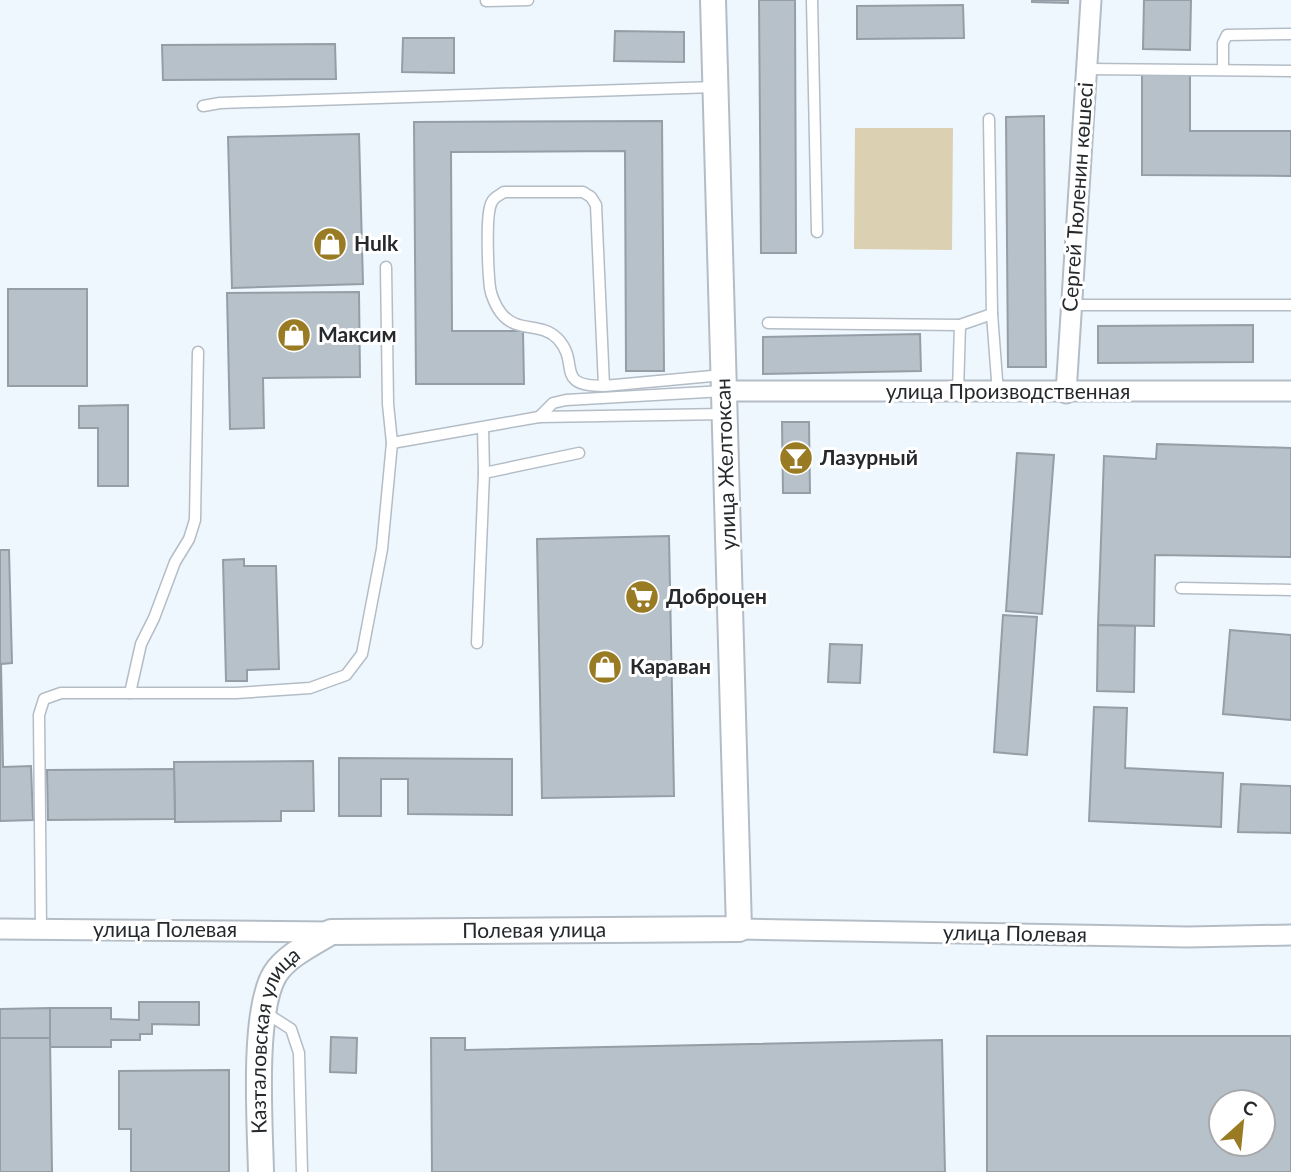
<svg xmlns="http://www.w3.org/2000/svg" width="1291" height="1172" font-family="Lato,sans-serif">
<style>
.green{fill:#dcd0b2}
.building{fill:#b7c1ca;stroke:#959ea7;stroke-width:2;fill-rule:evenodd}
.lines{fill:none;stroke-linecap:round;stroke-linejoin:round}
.service-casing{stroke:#b4bdc6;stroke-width:13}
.minor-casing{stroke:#b4bdc6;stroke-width:23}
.tertiary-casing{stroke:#b4bdc6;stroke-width:28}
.service{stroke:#fff;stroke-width:10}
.minor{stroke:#fff;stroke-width:19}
.tertiary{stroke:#fff;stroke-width:24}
.labels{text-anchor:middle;stroke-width:6;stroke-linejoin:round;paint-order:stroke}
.street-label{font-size:21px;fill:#25292c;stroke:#fff}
.poi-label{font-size:21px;font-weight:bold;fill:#25292c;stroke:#fff;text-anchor:start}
</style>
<rect width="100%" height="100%" fill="#eef7fe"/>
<polygon class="green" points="855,128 953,128 952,250 854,249"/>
<g class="building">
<polygon points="759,0 795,0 796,253 761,253"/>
<polygon points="1032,0 1068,0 1068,3 1032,2"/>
<polygon points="1144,0 1191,0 1190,50 1143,49"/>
<polygon points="963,5 964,38 857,39 857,6"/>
<polygon points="615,31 684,32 684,62 614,61"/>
<polygon points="403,38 454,38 454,73 402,72"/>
<polygon points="335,44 336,79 163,80 162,45"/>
<polygon points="1142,72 1190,73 1190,131 1291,131 1291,176 1142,175"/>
<polygon points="1044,116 1046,367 1008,367 1006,117"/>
<polygon points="662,121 664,371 626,371 625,151 451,152 452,331 523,331 524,384 416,384 414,122"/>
<polygon points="359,134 363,284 232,288 228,137"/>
<rect x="8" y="289" width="79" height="97"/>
<polygon points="359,292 360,377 263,378 264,428 230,429 227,293"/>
<polygon points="1253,325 1253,362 1098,363 1098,326"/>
<polygon points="920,334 921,371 763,374 763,337"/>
<polygon points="128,405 128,486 98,486 98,428 79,428 79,406"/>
<polygon points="782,422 809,422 810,493 783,493"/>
<polygon points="1157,444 1291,448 1291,557 1155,555 1154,626 1098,625 1104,456 1156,459"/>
<polygon points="1017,453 1054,455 1042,614 1006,611"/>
<polygon points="669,536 674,796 542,798 537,539"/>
<polygon points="0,550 9,550 12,663 1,664 3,767 31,766 33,820 0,821"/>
<polygon points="244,559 244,566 276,566 279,669 247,670 247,681 226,681 223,560"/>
<polygon points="1003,615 1037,617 1027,755 994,752"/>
<polygon points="1098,625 1135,626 1134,692 1097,691"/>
<polygon points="1230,630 1291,635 1291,720 1223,714"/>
<polygon points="830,644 862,645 860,683 828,682"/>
<polygon points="1094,707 1127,708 1125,768 1223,773 1221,827 1089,821"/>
<polygon points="339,758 512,759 512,815 408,814 408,779 381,779 381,816 339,816"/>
<polygon points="313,761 314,811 281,811 281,821 175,822 174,762"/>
<polygon points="174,769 175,819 48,820 47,770"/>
<polygon points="1241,784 1291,786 1291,833 1238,832"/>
<polygon points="139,1002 199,1002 199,1025 152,1024 152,1034 140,1034 140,1040 111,1040 111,1047 50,1047 50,1008 111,1008 111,1019 139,1020"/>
<polygon points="50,1008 50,1038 0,1038 0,1009"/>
<path d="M987 1036H1291V1172H987ZM1221 1102H1263V1144H1221Z"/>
<polygon points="331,1037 357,1038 356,1073 330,1072"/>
<polygon points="0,1038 50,1038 52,1172 0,1172"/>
<polygon points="431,1038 465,1038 465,1050 942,1040 945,1172 432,1172"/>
<polygon points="229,1070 229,1172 131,1172 131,1129 119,1129 119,1071"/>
</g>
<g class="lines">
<g class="service-casing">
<g id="service">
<polyline points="812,0 817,232"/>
<polyline points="486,1 528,0"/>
<polyline points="1087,69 1291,71"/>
<polyline points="1223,69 1223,43 1227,35 1291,34"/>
<polyline points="203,106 220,103 715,87"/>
<polyline points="1071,305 1291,305"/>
<polyline points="992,314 998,393"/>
<polyline points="768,323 960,325 958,392"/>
<polyline points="960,325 992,314 989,119"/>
<path d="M604 386C553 386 581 364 558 339 541 321 517 334 501 313 496 307 491 295 490 288 488 271 486 222 490 207 492 198 498 196 504 192H583L591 197 596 205 604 386 723 375"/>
<polyline points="539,417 553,403 566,400 724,391"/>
<polyline points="392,443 539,417 725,414"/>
<polyline points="484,473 579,453"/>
<polyline points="1181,588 1291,590"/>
<polyline points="477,643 484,473 483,428"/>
<polyline points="130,693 141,644 154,618 175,562 189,539 195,520 198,352"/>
<polyline points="41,929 39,715 44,699 61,693 236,693 310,688 346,675 362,654 382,549 392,443 388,404 386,267"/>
<polyline points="266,1013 291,1029 299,1053 302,1172"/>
</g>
</g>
<g class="minor-casing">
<g id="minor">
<polyline points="725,391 1291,391"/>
<polyline points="1066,393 1091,0"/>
<polyline points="0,929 331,932"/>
<polyline points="739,929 1188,937 1291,935"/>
</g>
</g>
<g class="tertiary-casing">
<g id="tertiary">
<path id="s1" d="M261 1172C260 1125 252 1012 275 974 286 956 313 943 331 932L739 929 713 0"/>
</g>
</g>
<use href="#service" class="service"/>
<use href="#minor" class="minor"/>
<use href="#tertiary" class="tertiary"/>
</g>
<defs>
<g id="shop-disc" transform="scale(1.75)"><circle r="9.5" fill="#997b24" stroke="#fff"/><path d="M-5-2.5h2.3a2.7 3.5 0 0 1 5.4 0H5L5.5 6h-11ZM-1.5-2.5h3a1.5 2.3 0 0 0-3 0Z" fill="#fff"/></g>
<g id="bar-disc" transform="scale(1.75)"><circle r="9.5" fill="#997b24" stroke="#fff"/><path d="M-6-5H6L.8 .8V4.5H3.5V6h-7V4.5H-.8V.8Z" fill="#fff"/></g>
<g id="supermarket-disc" transform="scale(1.75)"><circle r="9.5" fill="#997b24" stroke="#fff"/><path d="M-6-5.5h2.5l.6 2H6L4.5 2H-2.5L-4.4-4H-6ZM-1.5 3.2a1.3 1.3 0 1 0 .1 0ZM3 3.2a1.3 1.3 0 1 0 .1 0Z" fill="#fff"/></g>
</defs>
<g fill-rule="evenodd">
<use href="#shop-disc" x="330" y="244"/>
<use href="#shop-disc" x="294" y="335"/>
<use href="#bar-disc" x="796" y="458"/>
<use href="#supermarket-disc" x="642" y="597"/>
<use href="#shop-disc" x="605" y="667"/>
</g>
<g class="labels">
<g class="street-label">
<text transform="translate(1078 197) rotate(-86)" y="7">Сергей Тюленин көшесі</text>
<text x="1008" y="399">улица Производственная</text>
<text transform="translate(726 464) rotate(-92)" y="7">улица Желтоксан</text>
<text x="165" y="937">улица Полевая</text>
<text dy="7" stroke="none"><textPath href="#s1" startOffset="474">Полевая улица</textPath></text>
<text transform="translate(1015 934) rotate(1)" y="7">улица Полевая</text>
<text dy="7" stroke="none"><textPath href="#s1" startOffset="135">Казталовская улица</textPath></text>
</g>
<g class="poi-label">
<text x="354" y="251">Hulk</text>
<text x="318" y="342">Максим</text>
<text x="820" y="465">Лазурный</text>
<text x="666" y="604">Доброцен</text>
<text x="630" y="674">Караван</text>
</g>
</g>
<g transform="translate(1242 1123) rotate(27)"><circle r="33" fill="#ffffff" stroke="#a8a9ab" stroke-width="2"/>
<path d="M0-5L12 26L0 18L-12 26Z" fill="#997b24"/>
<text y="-10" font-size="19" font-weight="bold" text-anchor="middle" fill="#25292c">С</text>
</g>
</svg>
